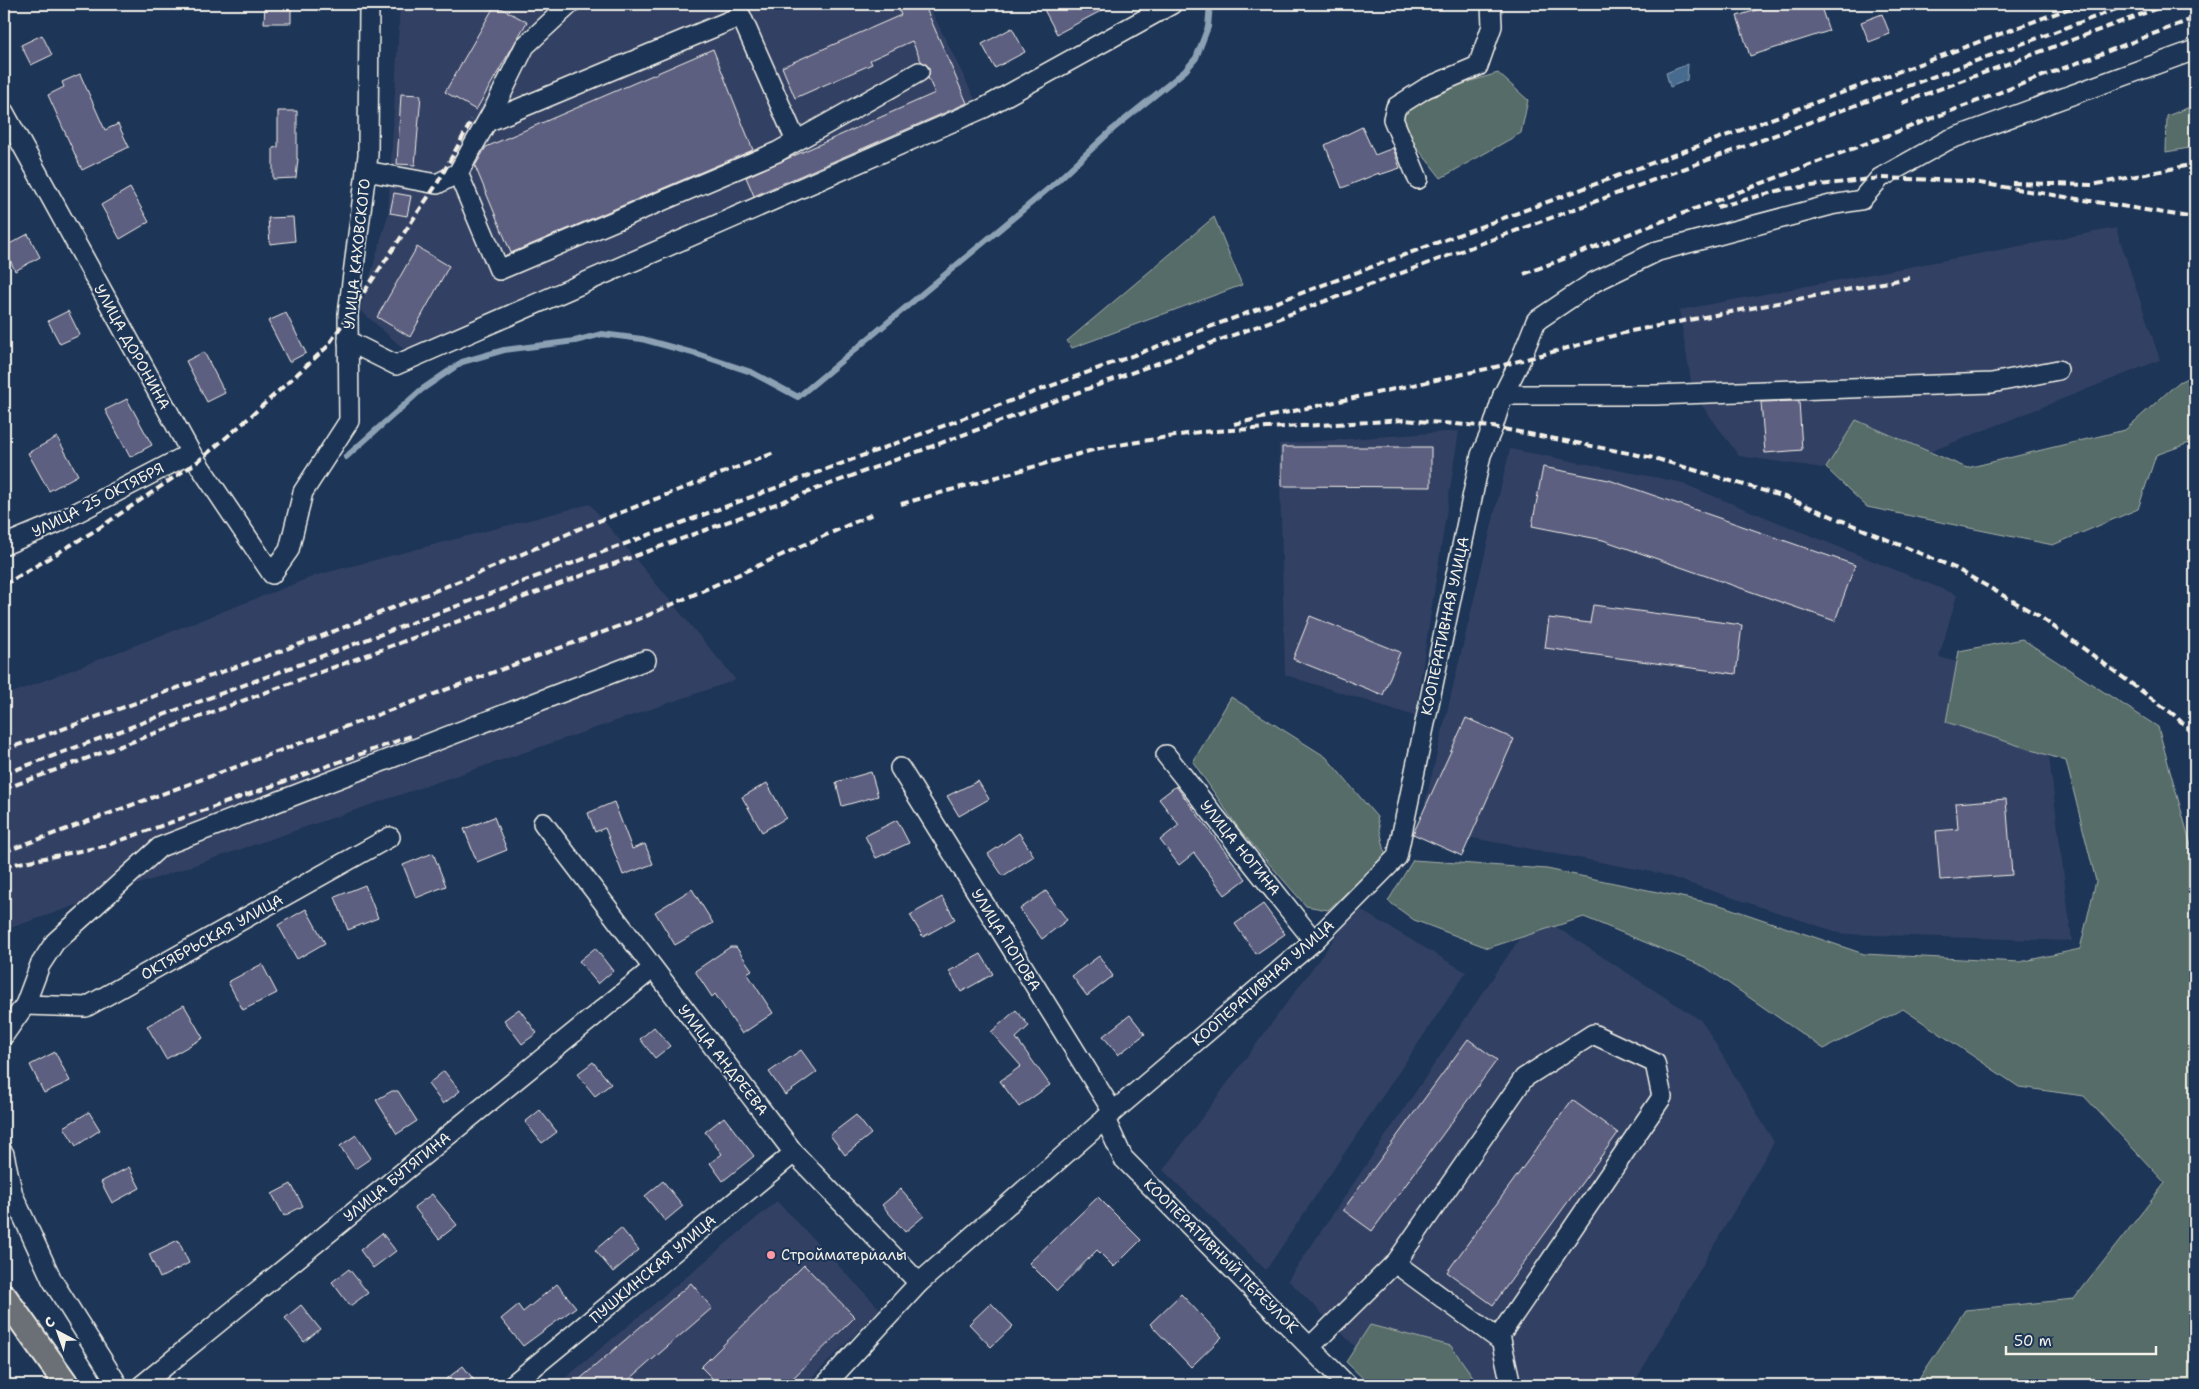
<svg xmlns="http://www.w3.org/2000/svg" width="2199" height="1389" font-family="'Shantell Sans',sans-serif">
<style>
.built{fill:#304164}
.green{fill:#566c68;stroke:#a5aea8}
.water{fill:#476b8f;stroke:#8ca1b3}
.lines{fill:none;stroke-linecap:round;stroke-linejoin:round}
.stream{stroke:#8ca1b3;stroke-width:6}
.building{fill:#5d5e81;stroke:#f4f1e8}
.minor-casing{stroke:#f4f1e8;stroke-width:22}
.major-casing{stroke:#f4f1e8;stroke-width:28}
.minor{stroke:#1d3557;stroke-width:19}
.major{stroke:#6b6f75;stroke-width:24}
.rail{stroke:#f4f1e8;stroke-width:4;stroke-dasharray:8 4;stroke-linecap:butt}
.poi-dot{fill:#ff9aa2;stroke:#1d3557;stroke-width:2}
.labels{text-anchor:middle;stroke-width:4;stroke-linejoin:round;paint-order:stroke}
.street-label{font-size:15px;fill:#f4f1e8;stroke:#1d3557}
.poi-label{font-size:15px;fill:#f4f1e8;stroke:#1d3557;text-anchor:start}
</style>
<rect width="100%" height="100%" fill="#1d3557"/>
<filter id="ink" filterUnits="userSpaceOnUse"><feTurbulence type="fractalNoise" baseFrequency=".02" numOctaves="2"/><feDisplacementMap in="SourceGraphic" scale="10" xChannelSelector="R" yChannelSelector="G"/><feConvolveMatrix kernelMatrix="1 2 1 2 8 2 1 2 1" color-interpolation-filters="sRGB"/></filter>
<g filter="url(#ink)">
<g class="built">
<polygon points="400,4 928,4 978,105 406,351 360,310 388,215"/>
<polygon points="2116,228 2160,360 1872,475 1739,456 1693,393 1679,310"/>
<polygon points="1459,431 1415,716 1285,675 1279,444"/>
<polygon points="1510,449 1679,482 1957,595 1939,657 2040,684 2072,941 1843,934 1658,873 1419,828"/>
<polygon points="590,504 736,680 4,930 4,696 317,575"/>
<polygon points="1357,908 1466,972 1266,1270 1163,1170"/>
<polygon points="1536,914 1702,1021 1774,1142 1633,1385 1394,1385 1288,1280"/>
<polygon points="777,1201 880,1309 805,1385 557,1385"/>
</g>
<g class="green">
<polygon points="1498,73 1528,100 1521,133 1441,178 1411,140 1402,113 1448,88"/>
<polygon points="2195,105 2195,147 2166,152 2167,116"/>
<polygon points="1214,217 1242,285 1072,348 1067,341"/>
<polygon points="2195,374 2195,441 2156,455 2138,509 2053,545 1867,507 1826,468 1856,420 1967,468 2125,430 2179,382"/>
<polygon points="2022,639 2158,727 2195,860 2195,1385 1915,1385 1965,1310 2074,1299 2165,1183 2084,1096 2019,1087 1903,1009 1824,1049 1705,967 1584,917 1488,948 1414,920 1388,901 1413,860 1547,869 1720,905 1864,954 2020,962 2080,949 2096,881 2066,761 1946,722 1959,651"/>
<polygon points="1231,697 1326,757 1377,817 1386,856 1328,910 1306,906 1239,829 1193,762"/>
<polygon points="1370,1325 1451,1346 1479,1385 1370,1385 1346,1362"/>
</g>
<polygon class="water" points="1688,64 1687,80 1670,87 1666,73"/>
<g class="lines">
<polyline class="stream" points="346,457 421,390 462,362 504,350 575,341 602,334 642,339 700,355 751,372 798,397 1054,184 1113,129 1185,71 1196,58 1208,27 1210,4"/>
</g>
<g class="building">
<polygon points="265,4 291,4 291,23 264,23"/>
<polygon points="896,4 924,4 967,103 754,196 746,177 935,93 928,78 929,67 921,61 912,41 870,60 872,64 795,98 782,67 901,15"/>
<polygon points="1041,4 1114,4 1057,34"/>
<polygon points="1776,4 1820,4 1829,31 1750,56 1737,16"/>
<polygon points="495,5 527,22 476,110 445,92"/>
<polygon points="1882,14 1890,34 1869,42 1861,22"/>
<polygon points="1012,28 1025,52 995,68 982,44"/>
<polygon points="42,35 52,55 31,65 21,45"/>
<polygon points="713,49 753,150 511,253 475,166 486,147"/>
<polygon points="80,74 105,130 118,124 129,147 82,170 48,95 64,87 62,82"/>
<polygon points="401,94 421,95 415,165 397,164"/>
<polygon points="278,111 297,111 297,159 298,159 296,178 273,179 273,148 278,147"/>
<polygon points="1362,127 1375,155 1393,148 1400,168 1379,175 1379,173 1342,188 1325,145"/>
<polygon points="130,188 149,222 120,239 101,205"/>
<polygon points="394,193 411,196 407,216 390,213"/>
<polygon points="293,217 295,241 270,244 268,218"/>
<polygon points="28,234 40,257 15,271 4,247"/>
<polygon points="417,247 449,266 410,337 377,317"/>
<polygon points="68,311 80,335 60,344 48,321"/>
<polygon points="286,313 306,353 289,362 268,321"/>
<polygon points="204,352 225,393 207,402 186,361"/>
<polygon points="127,399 152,445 130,457 105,410"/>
<polygon points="1799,401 1802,450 1765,453 1761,402"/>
<polygon points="57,437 78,475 49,491 28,453"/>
<polygon points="1282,447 1431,447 1431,487 1282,486"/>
<polygon points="1543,467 1609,480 1855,565 1835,621 1603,540 1532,526"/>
<polygon points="1593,605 1742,625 1736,674 1545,648 1549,618 1590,623"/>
<polygon points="1310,616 1400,652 1383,695 1293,659"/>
<polygon points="1466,718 1514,739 1462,856 1413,834"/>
<polygon points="871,772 878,796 842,806 836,782"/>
<polygon points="978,781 989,799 959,816 947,796"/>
<polygon points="767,783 786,818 762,832 742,797"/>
<polygon points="1176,786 1246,879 1225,895 1194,853 1179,865 1160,840 1179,825 1159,799"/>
<polygon points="2006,799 2012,875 1940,880 1936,831 1958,829 1956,803"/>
<polygon points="614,802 632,849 645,844 653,864 623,875 605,828 595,832 588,813"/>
<polygon points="494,817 507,850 477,862 464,829"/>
<polygon points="897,820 909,843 876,858 865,836"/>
<polygon points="1019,833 1034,856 1003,876 988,854"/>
<polygon points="433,853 446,886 416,898 403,865"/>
<polygon points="365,885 378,918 348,930 335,897"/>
<polygon points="692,889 713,923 675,945 655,912"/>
<polygon points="1046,891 1067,920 1042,939 1020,909"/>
<polygon points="942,897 955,919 923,937 910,915"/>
<polygon points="1263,904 1285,934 1256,954 1235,924"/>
<polygon points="306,909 325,943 297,959 278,925"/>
<polygon points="730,947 736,947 752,970 747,973 773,1013 742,1034 715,994 712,997 695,971"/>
<polygon points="595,948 613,971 598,984 579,961"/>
<polygon points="981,954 993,974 961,992 949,971"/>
<polygon points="1099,956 1113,976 1087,996 1072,976"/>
<polygon points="262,964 277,993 243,1010 228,982"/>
<polygon points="184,1005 203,1038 166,1059 147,1026"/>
<polygon points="519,1009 537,1033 522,1044 504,1020"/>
<polygon points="1016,1010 1029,1026 1016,1038 1050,1085 1019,1107 1000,1081 1021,1066 991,1032"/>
<polygon points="1130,1015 1145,1034 1118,1055 1103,1036"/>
<polygon points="654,1027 670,1046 655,1058 640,1039"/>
<polygon points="1468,1039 1497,1060 1372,1231 1343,1210"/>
<polygon points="801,1050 817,1072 785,1095 769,1072"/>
<polygon points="55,1052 70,1081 44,1093 30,1065"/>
<polygon points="593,1062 611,1084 595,1096 577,1074"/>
<polygon points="444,1071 460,1091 443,1104 428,1084"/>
<polygon points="392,1091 398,1091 417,1121 397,1134 376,1100"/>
<polygon points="1572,1100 1618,1133 1493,1305 1447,1272"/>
<polygon points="540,1110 557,1132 542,1143 525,1122"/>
<polygon points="89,1112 100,1130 76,1146 64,1127"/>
<polygon points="856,1115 871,1134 845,1155 830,1135"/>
<polygon points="724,1117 754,1156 723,1181 710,1163 722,1154 705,1132"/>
<polygon points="356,1135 371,1158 355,1169 340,1146"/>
<polygon points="129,1167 140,1188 112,1203 101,1182"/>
<polygon points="663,1181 683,1206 665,1221 645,1196"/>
<polygon points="291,1184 303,1206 284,1216 272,1194"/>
<polygon points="901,1189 924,1216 905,1232 882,1205"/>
<polygon points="432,1194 457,1225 439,1239 414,1207"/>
<polygon points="1098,1197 1141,1240 1114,1267 1097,1250 1057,1291 1029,1263"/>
<polygon points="621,1228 639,1250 613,1272 595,1250"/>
<polygon points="382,1233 396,1251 373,1268 360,1250"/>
<polygon points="178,1240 189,1263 160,1278 149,1254"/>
<polygon points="804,1265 855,1317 786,1385 719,1385 701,1367"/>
<polygon points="349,1269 368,1293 350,1306 332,1282"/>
<polygon points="691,1283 712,1308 623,1385 573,1385"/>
<polygon points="557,1284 576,1307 523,1346 501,1319 518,1305 523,1312"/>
<polygon points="1181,1294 1222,1337 1191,1367 1150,1324"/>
<polygon points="991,1303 1013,1326 991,1347 969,1324"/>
<polygon points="301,1305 320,1329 304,1342 285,1318"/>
<polygon points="463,1366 478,1385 439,1385"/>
</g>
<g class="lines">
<g class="minor-casing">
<g id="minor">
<polyline points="4,112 191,453 272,574 289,550 303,492 349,421 348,314 368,155 369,4"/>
<polyline points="487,122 741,16 796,141"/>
<polyline points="366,171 437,184 458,173 495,107 525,46 570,4"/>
<polyline points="458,173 499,270 777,152 919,72"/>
<polyline points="1418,179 1393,119 1396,107 1426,88 1478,66 1492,26 1491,4"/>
<polyline points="348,341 396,365 984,108 1172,4"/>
<polyline points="1503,395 1655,395 1992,383 2058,370"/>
<polyline points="4,545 57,523 191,453"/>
<polyline points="1166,755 1314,941"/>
<polyline points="900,768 1113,1112"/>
<polyline points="543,823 794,1153 919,1283"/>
<polyline points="25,1005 86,1007 390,837"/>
<polyline points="4,1035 25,1005 40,965 55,942 160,847 646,660"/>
<polyline points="1105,1119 1123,1158 1347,1385"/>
<polyline points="4,1154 13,1195 52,1280 118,1385"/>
<polyline points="1395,1263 1501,1341"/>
<polyline points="1311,1346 1397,1261 1524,1078 1593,1034 1655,1063 1662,1097 1500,1335 1511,1385"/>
<polyline points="142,1385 652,969"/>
<polyline points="512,1385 794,1153"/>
<polyline points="825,1385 919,1283 1113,1112 1314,941 1397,857 1481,455 1493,427 1503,395 1520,361 1536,321 1594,282 1658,251 1831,205 1861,200 1880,178 1948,140 2195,50"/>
</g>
</g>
<g class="major-casing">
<polyline id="major" points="4,1296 67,1385"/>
</g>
<use href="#minor" class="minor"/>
<use href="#major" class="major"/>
<g class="rail">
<polyline points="1902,103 2169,4"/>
<polyline points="2012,183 2092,185 2195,164"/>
<polyline points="1717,207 1785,189 1880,178 1967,181 2195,218"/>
<polyline points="1524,274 2195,18"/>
<polyline points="1234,424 1500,366 1631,331 1909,278"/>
<polyline points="901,504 1100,448 1199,432 1404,420 1493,427 1654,458 1788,498 1955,568 2039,616 2173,714 2195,735"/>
<polyline points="4,585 96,530 197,462 241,425 327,347 437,184 472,120"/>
<polyline points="4,750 317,638 477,574 581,528 774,453"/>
<polyline points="4,774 2081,4"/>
<polyline points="4,789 2130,4"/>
<polyline points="4,852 644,617 875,513"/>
<polyline points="4,866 105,846 411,736"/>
</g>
</g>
</g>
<circle class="poi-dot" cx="771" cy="1255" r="5"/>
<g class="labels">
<g class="street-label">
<text transform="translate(357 254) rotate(-84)" y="5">УЛИЦА КАХОВСКОГО</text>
<text transform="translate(132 347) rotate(61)" y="5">УЛИЦА ДОРОНИНА</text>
<text transform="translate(98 500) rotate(-27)" y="5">УЛИЦА 25 ОКТЯБРЯ</text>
<text transform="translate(1445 626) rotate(-78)" y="5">КООПЕРАТИВНАЯ УЛИЦА</text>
<text transform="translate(1240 848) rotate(51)" y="5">УЛИЦА НОГИНА</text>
<text transform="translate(212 937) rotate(-29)" y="5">ОКТЯБРЬСКАЯ УЛИЦА</text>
<text transform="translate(1006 940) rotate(58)" y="5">УЛИЦА ПОПОВА</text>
<text transform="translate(1263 983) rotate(-41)" y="5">КООПЕРАТИВНАЯ УЛИЦА</text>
<text transform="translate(723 1060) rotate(52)" y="5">УЛИЦА АНДРЕЕВА</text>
<text transform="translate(397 1177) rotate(-39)" y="5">УЛИЦА БУТЯГИНА</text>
<text transform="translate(1221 1256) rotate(45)" y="5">КООПЕРАТИВНЫЙ ПЕРЕУЛОК</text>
<text transform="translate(653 1269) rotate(-40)" y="5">ПУШКИНСКАЯ УЛИЦА</text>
</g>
<g class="poi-label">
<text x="781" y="1260">Стройматериалы</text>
</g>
</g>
<rect width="2199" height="1389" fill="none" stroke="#1d3557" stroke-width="20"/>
<rect x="10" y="10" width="2179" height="1369" fill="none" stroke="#f4f1e8" stroke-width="2" filter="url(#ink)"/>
<g transform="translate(58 1332) rotate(319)" stroke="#1d3557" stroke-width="4" paint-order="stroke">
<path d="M0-4L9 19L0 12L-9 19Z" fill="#f4f1e8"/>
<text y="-8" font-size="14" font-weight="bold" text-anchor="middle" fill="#f4f1e8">С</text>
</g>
<path d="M2006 1346v8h150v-8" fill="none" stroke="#f4f1e8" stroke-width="2.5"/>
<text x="2014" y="1346" font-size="15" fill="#f4f1e8" stroke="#1d3557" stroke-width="4" paint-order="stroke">50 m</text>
</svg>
